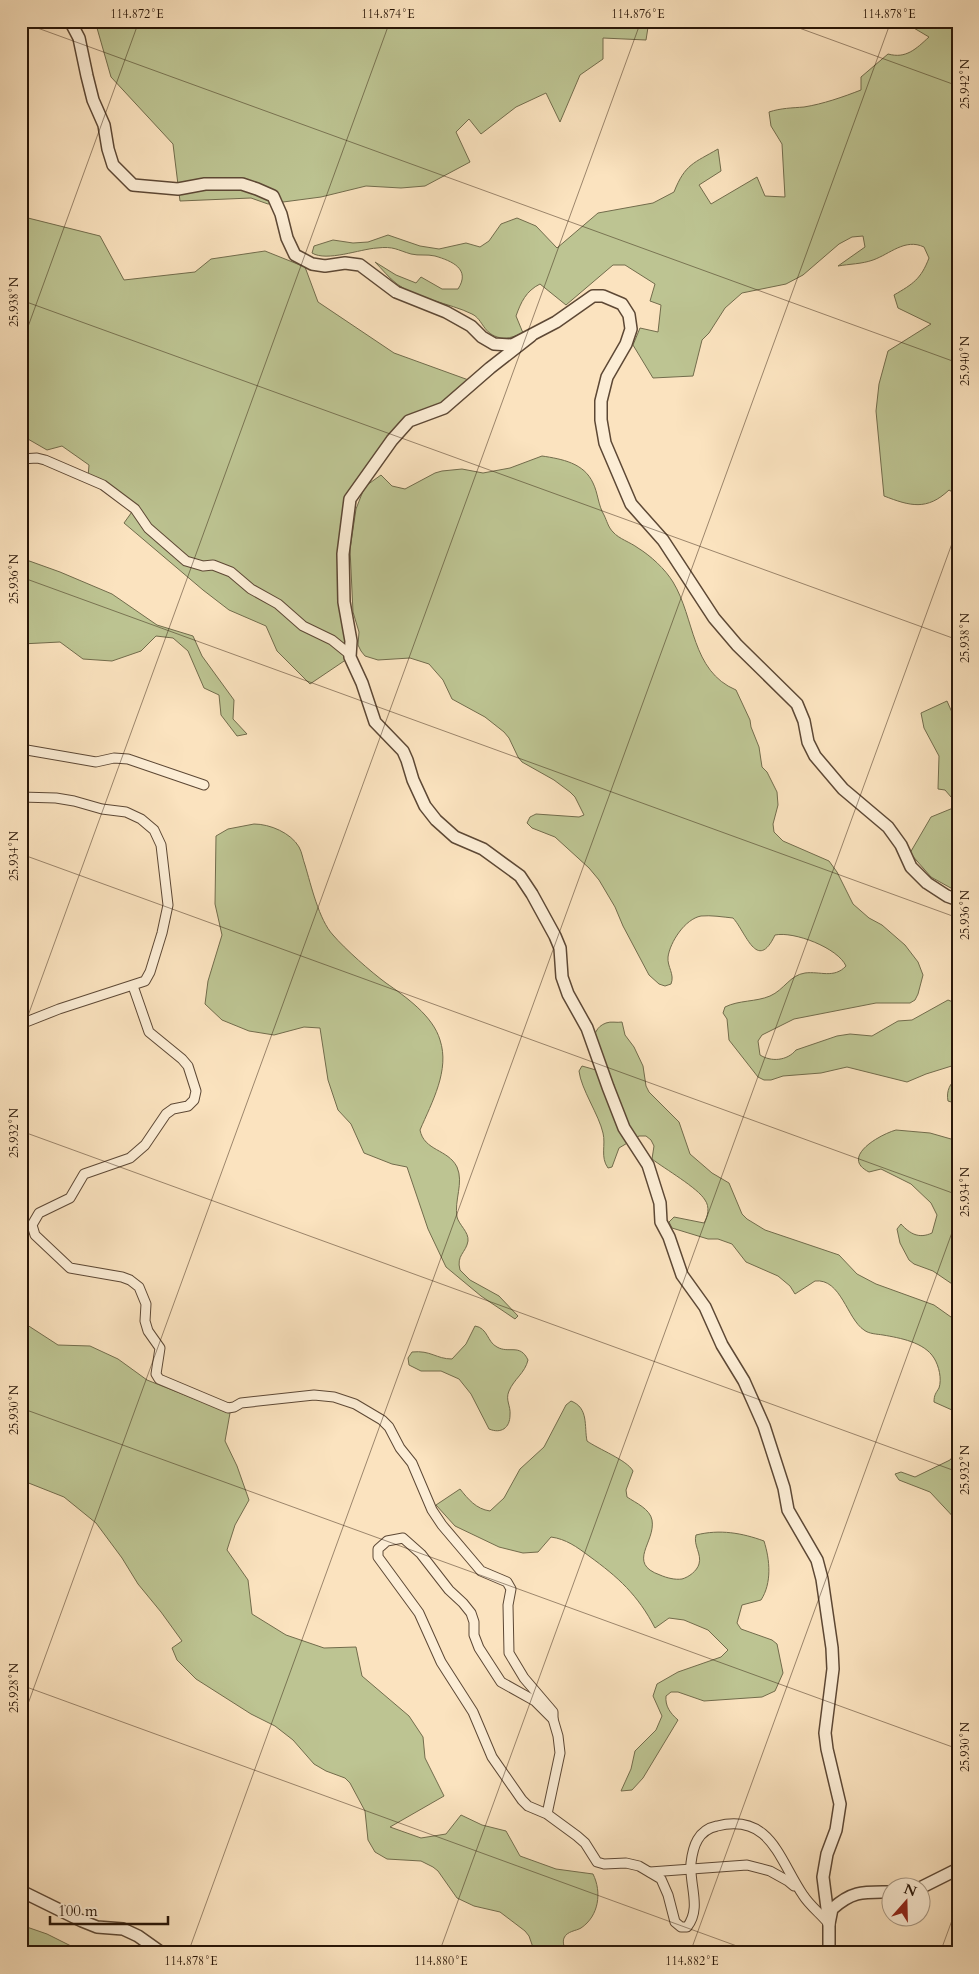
<svg xmlns="http://www.w3.org/2000/svg" width="979" height="1974" font-family="Cardo,serif">
<style>
.green{fill:#bdc492;stroke:#726c4c}
.lines{fill:none;stroke-linecap:round;stroke-linejoin:round}
.minor-casing{stroke:#5d4835;stroke-width:11}
.tertiary-casing{stroke:#5d4835;stroke-width:14}
.minor{stroke:#fcedd5;stroke-width:9}
.tertiary{stroke:#fcedd5;stroke-width:11}
.ticks{fill:none;stroke:#281507;stroke-width:1;stroke-opacity:0.45}
.neatline{fill:none;stroke:#281507;stroke-width:2}
.ticks-label{font-size:12px;text-anchor:middle;fill:#281507}
</style>
<rect width="100%" height="100%" fill="#fbe3bf"/>
<filter id="stains"><feTurbulence type="fractalNoise" baseFrequency=".004" numOctaves="4"/><feColorMatrix values="0 0 0 0 .2 0 0 0 0 .09 0 0 0 0 .02 0 0 0 .5 -.17"/></filter>
<radialGradient id="worn" r=".72"><stop offset=".6" stop-color="#630" stop-opacity="0"/><stop offset="1" stop-color="#630" stop-opacity=".3"/></radialGradient>
<g class="green">
<polygon points="95,21 649,21 646,40 603,38 603,59 580,75 560,122 546,93 516,107 481,134 469,119 456,132 470,162 425,186 401,188 366,186 321,197 268,204 251,198 180,201 173,144 111,77"/>
<polygon points="748,21 797,21 793,25 755,25"/>
<path d="M902 21H958V537C952 523 953 508 954 493L949 490C927 511 910 506 884 496L876 411 879 384 888 351 931 324 898 308 894 295C913 284 921 279 929 258L924 247C905 238 890 254 873 260 862 264 849 264 838 266L865 247 863 236 852 237 839 244 803 275 786 284 742 293 725 308 709 333 702 340 693 376 653 378 633 345 640 328 658 332 661 305 650 301 655 284 625 265H613L566 305 540 284C526 291 521 302 516 316L523 333C515 336 509 339 501 338 482 334 484 320 472 314 450 303 416 299 397 284 389 278 382 269 375 262L396 275 416 283 421 277 442 289H458C471 269 452 261 435 256 427 254 419 256 411 254 397 250 394 246 377 248 360 249 327 262 312 253L314 246 333 240 353 243 368 242 388 235 420 246 439 249 466 243 480 247 489 241 501 224 517 218 536 226 557 248 598 213 653 203 674 192C685 164 694 163 718 149L721 171 699 185 711 204 757 177 765 196 785 197 782 144 771 126 769 112C781 108 792 108 804 107 823 104 843 97 861 90V77L888 54C906 59 916 49 929 37Z"/>
<polygon points="28,218 100,236 124,280 195,272 211,259 265,251 305,267 318,302 394,353 474,382 455,399 409,421 348,508 350,657 310,684 277,651 266,626 229,610 203,590 124,523 134,509 88,477 89,465 62,446 47,450 21,435 21,223"/>
<path d="M542 456C562 459 584 463 593 483 598 493 598 505 604 515 607 521 608 527 613 532 619 539 630 542 638 548 651 556 665 569 673 582 695 618 691 671 736 690L750 720 751 727 759 747 762 767 767 772 777 792 778 805 773 824 774 832 783 841 829 861 837 872 853 904 869 918 882 925 905 945 918 962 923 975 918 994 915 1000 910 1003H876L794 1019 762 1035 758 1041 760 1055C771 1062 787 1061 796 1050L837 1036 850 1034 872 1036 898 1021 912 1020 948 1000 958 1004V1064L926 1074 907 1082 847 1067 821 1073 783 1076 771 1080H764L758 1077 729 1040 727 1019 723 1013 725 1007C739 1000 756 1002 770 996 784 990 790 975 805 973 820 971 834 979 846 966 838 948 794 931 775 935 757 973 746 932 733 918 723 917 711 915 701 916 685 919 670 942 668 957 667 967 675 974 671 984L665 986 659 984 649 975 623 926 615 907 599 880 589 868 555 837 532 828 527 823 530 817 536 814 579 817 584 815 575 797 570 792 554 780 522 762 518 757 509 738 504 732 485 717 452 699 443 680 429 664 410 658 378 660 365 656 361 651 358 645 359 632 353 612 350 549 356 509 363 491 367 485 381 475 392 486 405 489 435 473 442 471 462 469 483 473 510 468Z"/>
<polygon points="21,558 60,572 112,594 157,625 193,636 202,656 234,700 233,719 247,734 237,736 221,715 219,695 204,688 188,651 173,638 156,636 141,651 112,661 83,659 60,642 21,644"/>
<polygon points="947,701 958,726 958,805 945,790 938,789 939,756 924,728 921,713"/>
<polygon points="958,806 958,892 931,877 910,853 931,817"/>
<path d="M254 824C270 824 291 833 299 847 302 852 303 860 305 865 311 885 319 920 333 935 345 949 371 972 386 983 406 997 433 1016 440 1040 450 1070 432 1102 420 1130 424 1151 448 1149 457 1167 464 1183 454 1200 457 1217 459 1225 469 1232 468 1241 466 1253 456 1255 460 1270L470 1280 499 1296 518 1316 515 1319 481 1296 446 1267 428 1229 407 1167 392 1164 364 1153 351 1124 338 1110 328 1080 320 1028 304 1027 274 1035 249 1031 222 1020 205 1004 208 981 222 935 215 904 216 836 228 829Z"/>
<path d="M622 1022 625 1035 634 1047 643 1066 646 1086 649 1092 679 1122 690 1154 712 1173 729 1183 742 1214 747 1219 765 1230 839 1255 857 1274 876 1284 934 1305 958 1322V1522L930 1492 899 1480 895 1474 901 1472 915 1477 950 1460 954 1455 957 1442 956 1423 952 1410 934 1402C934 1395 936 1393 939 1388 942 1379 939 1366 934 1358 924 1342 900 1338 883 1335 877 1334 869 1334 864 1330 847 1319 841 1278 815 1281L795 1294 790 1286 778 1276 746 1262 732 1244 718 1239H708L672 1228 669 1222 674 1217 704 1223C708 1216 710 1207 705 1200 698 1188 665 1169 652 1159L654 1146 651 1140 646 1136H639L619 1148 612 1167 608 1168C600 1157 606 1145 603 1133 599 1115 581 1089 579 1071L582 1066 596 1070C595 1054 587 1030 606 1023 611 1021 617 1023 622 1022Z"/>
<path d="M958 1077V1104L948 1101C946 1091 950 1083 958 1077Z"/>
<path d="M896 1130 930 1133 958 1141V1288L933 1271 914 1264 909 1260 900 1243 897 1229 901 1224C910 1234 919 1239 932 1233L937 1215 931 1203 911 1184 881 1169 869 1172C839 1157 881 1134 896 1130Z"/>
<path d="M21 1321 58 1345 90 1346 118 1359 147 1380 230 1413 225 1441 237 1466 249 1500 235 1525 227 1550 248 1580 252 1614 286 1635 324 1648 356 1647 362 1676 409 1716 423 1737 425 1758 444 1796 390 1827 421 1838 446 1834 461 1815 482 1825 506 1831 520 1856 556 1869 593 1874C602 1892 599 1916 581 1928 576 1931 567 1931 564 1938 562 1943 565 1949 567 1953H535L529 1936 525 1931 500 1912 474 1906 457 1898 438 1871 433 1867 421 1861 387 1859 375 1852 368 1840 365 1811 350 1783 345 1778 326 1771 314 1764 293 1740 275 1726 251 1714 196 1679 177 1660 172 1648 182 1641 161 1612 138 1584 122 1558 96 1523 64 1497 21 1480Z"/>
<path d="M475 1326C488 1328 487 1342 497 1347 509 1354 520 1343 528 1360 525 1373 514 1379 509 1391 505 1400 511 1406 510 1415 510 1428 501 1434 489 1429L471 1394 459 1379 441 1371H421L409 1365 408 1358 412 1352C431 1350 436 1359 452 1359L466 1344Z"/>
<path d="M571 1401C589 1408 584 1426 587 1441 598 1449 627 1460 633 1471L626 1490 627 1497C636 1503 650 1509 652 1520 656 1542 626 1563 660 1575 667 1578 675 1580 682 1579 689 1577 697 1571 699 1564 702 1554 693 1545 696 1535 720 1529 742 1533 764 1541 770 1560 772 1583 761 1600L742 1605 737 1623 741 1629 772 1640 777 1644 783 1673 775 1691 762 1697 704 1701 678 1692H671L666 1696C665 1706 670 1713 678 1720L643 1778 632 1790 621 1791 631 1769 635 1751 656 1730 662 1716 653 1696 657 1684 678 1672 721 1657 728 1650 708 1630 684 1620 669 1618 655 1628C638 1595 618 1577 589 1556 577 1547 566 1539 551 1537L538 1552 523 1553 499 1547 455 1526 436 1505 460 1489C468 1499 476 1509 490 1511L504 1498 520 1469 544 1447 566 1405Z"/>
<polygon points="21,1925 47,1934 85,1953 21,1953"/>
</g>
<g class="lines">
<g class="minor-casing">
<g id="minor">
<polyline points="21,459 37,458 45,460 103,485 135,509 148,528 186,561 203,566 213,565 231,572 251,589 278,604 303,626 332,640 348,653 350,657"/>
<polyline points="21,749 96,762 114,758 128,759 204,785"/>
<polyline points="21,797 56,798 74,801 102,809 126,812 141,819 154,830 161,845 168,905 162,933 150,972 145,981 59,1009 21,1024"/>
<polyline points="133,986 149,1032 182,1059 188,1066 196,1091 194,1100 188,1106 173,1109 166,1114 145,1145 130,1158 84,1174 70,1198 39,1213 32,1225 35,1235 70,1268 122,1277 130,1280 139,1287 146,1304 145,1321 148,1331 160,1348 156,1374 159,1379 228,1408 234,1407 241,1403 314,1395 334,1397 355,1404 382,1420 389,1427 400,1448 412,1463 432,1510 442,1525 481,1571 507,1582 511,1589 508,1605 509,1653 524,1678 553,1712 553,1719"/>
<path d="M547 1814 560 1753 558 1736 553 1719 535 1701 501 1682 479 1648 474 1635V1622L471 1613 463 1603 449 1590 421 1554 403 1538 387 1541 378 1549V1557L419 1613 441 1662 473 1712 492 1757 522 1800 528 1806 547 1814 577 1836 585 1843 597 1862 604 1864 626 1863 639 1866 661 1879 668 1895 675 1922 681 1927H687C702 1908 689 1885 691 1863 693 1846 698 1830 717 1826 771 1813 779 1860 803 1895 810 1906 821 1914 829 1924"/>
<polyline points="650,1872 747,1865 770,1871 788,1881 794,1886"/>
</g>
</g>
<g class="tertiary-casing">
<g id="tertiary">
<polyline points="70,21 79,38 87,76 93,100 104,125 108,149 113,165 133,185 178,189 205,184 242,184 257,189 273,196 281,214 287,238 295,255 312,264 325,266 345,263 360,265 396,292 446,312 471,326 482,337 494,344 512,345 556,322 593,296 603,296 622,304 629,315 631,329 626,344 607,377 601,401 601,420 605,443 631,504 663,540 714,618 737,645 797,704 804,721 808,742 815,756 843,789 888,827 901,845 911,867 927,883 947,896 958,900"/>
<polyline points="531,336 490,368 444,408 409,421 392,440 350,499 343,554 344,602 351,641 350,657 362,683 375,722 403,751 407,760 413,780 425,806 436,820 455,837 483,849 520,876 532,894 555,936 560,948 562,977 568,994 587,1028 608,1087 624,1128 648,1165 660,1203 661,1222 669,1237 682,1275 705,1307 722,1345 744,1381 764,1426 784,1488 788,1510 817,1560 822,1579 832,1648 833,1669 825,1733 827,1749 840,1804 836,1830 827,1854 823,1877 829,1924"/>
<polyline points="922,1887 958,1869"/>
<polyline points="21,1891 82,1921 97,1927 123,1929 138,1936 162,1953"/>
<path d="M829 1953V1924L832 1909C853 1890 864 1892 892 1892"/>
</g>
</g>
<use href="#minor" class="minor"/>
<use href="#tertiary" class="tertiary"/>
</g>
<path class="ticks" d="M780 21 958 86M21 22 958 363M21 300 958 640M21 346 139 21M21 577 958 918M21 854 958 1195M21 1035 390 21M21 1131 958 1472M21 1408 958 1749M21 1685 756 1953M21 1723 641 21M188 1953 891 21M439 1953 958 527M690 1953 958 1216M940 1953 958 1904"/>
<rect width="979" height="1974" fill="none" stroke="#fbe3bf" stroke-width="55"/>
<g transform="translate(906 1902) rotate(20)"><circle r="24" fill="#fcedd5" stroke="#a79783"/>
<path d="M0-4L9 19L0 12L-9 19Z" fill="#8f2418"/>
<text y="-8" font-size="14" font-weight="bold" text-anchor="middle" fill="#281507">N</text>
</g>
<path d="M50 1916v8h118v-8" fill="none" stroke="#281507" stroke-width="2.5"/>
<text x="58" y="1916" font-size="15" fill="#281507" stroke="#fcedd5" stroke-width="4" paint-order="stroke">100 m</text>
<rect x="28" y="28" width="924" height="1918" class="neatline"/>
<g class="ticks-label">
<text x="137" y="18">114.872°E</text>
<text x="388" y="18">114.874°E</text>
<text x="638" y="18">114.876°E</text>
<text x="889" y="18">114.878°E</text>
<text transform="translate(965 84) rotate(-90)" y="4">25.942°N</text>
<text transform="translate(14 302) rotate(-90)" y="4">25.938°N</text>
<text transform="translate(965 361) rotate(-90)" y="4">25.940°N</text>
<text transform="translate(14 579) rotate(-90)" y="4">25.936°N</text>
<text transform="translate(965 638) rotate(-90)" y="4">25.938°N</text>
<text transform="translate(14 856) rotate(-90)" y="4">25.934°N</text>
<text transform="translate(965 915) rotate(-90)" y="4">25.936°N</text>
<text transform="translate(14 1133) rotate(-90)" y="4">25.932°N</text>
<text transform="translate(965 1192) rotate(-90)" y="4">25.934°N</text>
<text transform="translate(14 1410) rotate(-90)" y="4">25.930°N</text>
<text transform="translate(965 1470) rotate(-90)" y="4">25.932°N</text>
<text transform="translate(14 1688) rotate(-90)" y="4">25.928°N</text>
<text transform="translate(965 1747) rotate(-90)" y="4">25.930°N</text>
<text x="191" y="1965">114.878°E</text>
<text x="441" y="1965">114.880°E</text>
<text x="692" y="1965">114.882°E</text>
</g>
<rect width="100%" height="100%" filter="url(#stains)"/>
<rect width="100%" height="100%" fill="url(#worn)"/>
</svg>
